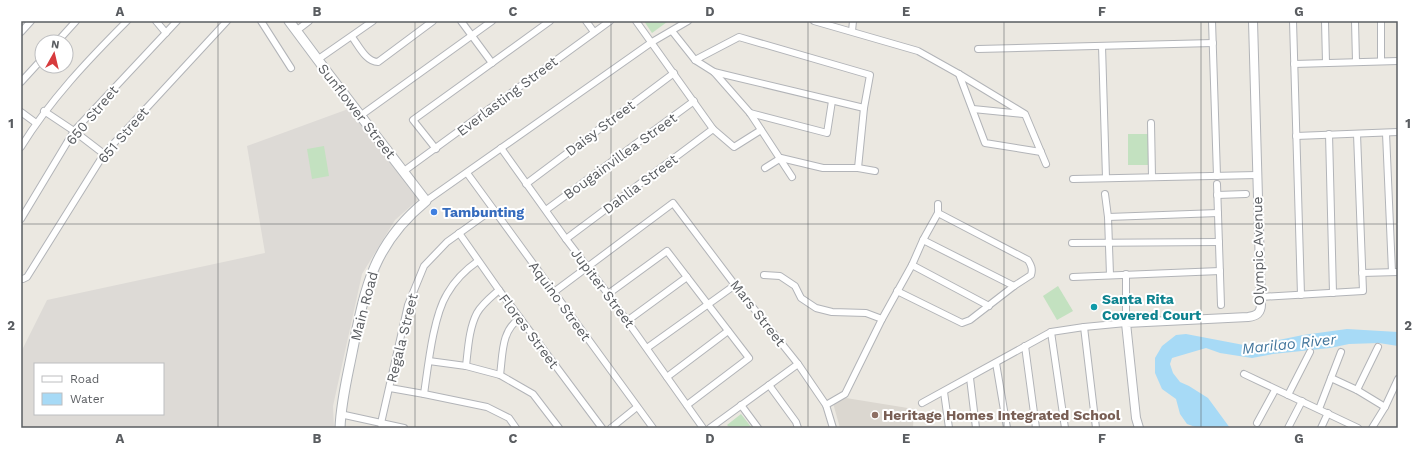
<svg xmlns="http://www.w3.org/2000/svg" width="1419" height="449" font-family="'Work Sans',sans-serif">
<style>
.industrial{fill:#dddad6;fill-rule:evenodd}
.education{fill:#dbd7d0}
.green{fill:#c3e1c0}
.water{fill:#a7daf6}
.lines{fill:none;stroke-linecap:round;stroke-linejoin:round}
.minor-casing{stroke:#b2b4b8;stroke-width:8}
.tertiary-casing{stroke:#b2b4b8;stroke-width:10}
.secondary-casing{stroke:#b1b4b8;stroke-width:11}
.minor{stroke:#fff;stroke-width:6}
.tertiary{stroke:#fff;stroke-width:8}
.secondary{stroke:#fff;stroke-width:9}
.grid{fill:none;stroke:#5a5d61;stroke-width:1;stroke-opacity:0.55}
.shop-dot{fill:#3f7fe0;stroke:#fff;stroke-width:1.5}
.culture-dot{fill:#0f9aa8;stroke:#fff;stroke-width:1.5}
.education-dot{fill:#8d6e63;stroke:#fff;stroke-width:1.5}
.labels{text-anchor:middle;stroke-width:4;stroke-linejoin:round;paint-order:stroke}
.street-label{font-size:14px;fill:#5a5d61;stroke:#fff}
.shop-label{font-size:14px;font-weight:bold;fill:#366cbe;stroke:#fff;text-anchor:start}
.culture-label{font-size:14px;font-weight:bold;fill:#0d838f;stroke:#fff;text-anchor:start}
.education-label{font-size:14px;font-weight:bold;fill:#785e54;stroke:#fff;text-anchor:start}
.water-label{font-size:15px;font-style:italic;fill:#44779d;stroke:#fff}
.neatline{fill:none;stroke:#5a5d61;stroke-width:1.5}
.grid-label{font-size:13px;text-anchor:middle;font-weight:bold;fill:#5a5d61}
</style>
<rect width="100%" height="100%" fill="#ebe8e1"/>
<path class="industrial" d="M351 108 419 199 395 220 362 274 333 406 334 428H21V352L47 300 265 253 247 146ZM35 364H163V414H35Z"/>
<polygon class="education" points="846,398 914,409 913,428 840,428 833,403"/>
<g class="green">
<polygon points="644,21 667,21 667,22 652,33"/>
<rect x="1128" y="134" width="20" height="31"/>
<polygon points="324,146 329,176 312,179 307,149"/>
<polygon points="1058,286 1073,311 1057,320 1043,296"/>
<polygon points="741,414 752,428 730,428 727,425"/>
</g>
<polygon class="water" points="1347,329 1398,332 1398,346 1379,343 1349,344 1330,348 1273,354 1252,358 1220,353 1206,348 1172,358 1170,364 1173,373 1180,382 1189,386 1208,398 1230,428 1198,428 1187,424 1180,414 1176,399 1162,389 1155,373 1155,358 1162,346 1176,335 1186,334 1249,346 1303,335"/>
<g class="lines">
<g class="minor-casing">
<g id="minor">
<polyline points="156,21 166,33"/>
<polyline points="261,21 291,68"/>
<polyline points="461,21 492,63"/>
<polyline points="586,21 594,32"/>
<polyline points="636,21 713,129 734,147 761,130"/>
<polyline points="814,21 918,51 959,74 1025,114 1046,164"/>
<polyline points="1212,21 1217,176"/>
<polyline points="1293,21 1301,295"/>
<polyline points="1325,21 1326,63"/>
<polyline points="1355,21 1356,62"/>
<polyline points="1381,21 1381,61"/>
<polyline points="296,31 309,21"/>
<polyline points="672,31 695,60 714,72 864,108"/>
<polyline points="852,31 853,21"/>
<polyline points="21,32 31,21"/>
<path d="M352 37C359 46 366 62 378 62L433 21"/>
<polyline points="57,42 76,21"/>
<polyline points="1102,46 1106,178"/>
<polyline points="978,49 1213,43"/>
<polyline points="317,60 373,21"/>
<polyline points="695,60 739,37 870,75 864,108 858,168"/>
<polyline points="1294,64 1398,61"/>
<polyline points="714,72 750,113 792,177"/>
<polyline points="959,74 985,143 1041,152"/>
<polyline points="21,82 42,59"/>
<polyline points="973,109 1023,114"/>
<polyline points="44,111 74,131 104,154"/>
<polyline points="21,112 36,123"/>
<polyline points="750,113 827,133 832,101"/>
<polyline points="360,116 492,21"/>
<polyline points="1151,123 1152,177"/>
<polyline points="1386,133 1392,272"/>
<polyline points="1329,134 1333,293"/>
<polyline points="1296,136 1398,132"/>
<path d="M21 147C50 100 88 60 127 21"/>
<polyline points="501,148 566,239 608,294 703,428"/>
<polyline points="436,149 413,120 550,21"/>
<polyline points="765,168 781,158 823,168 858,168 875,171"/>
<polyline points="404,171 610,21"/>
<polyline points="467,173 653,428"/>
<polyline points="1073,179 1257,175"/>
<polyline points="526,184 674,73"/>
<polyline points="1217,184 1221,305"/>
<polyline points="1105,194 1108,217 1110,275"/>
<polyline points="1217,195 1246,194"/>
<polyline points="426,201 652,42 688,21"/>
<polyline points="546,210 694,101"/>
<polyline points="1108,217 1218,213"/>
<polyline points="21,219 74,131 177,21"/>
<polyline points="459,233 499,290 602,428"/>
<polyline points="566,239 713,129"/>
<polyline points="923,240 1014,286"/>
<polyline points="1072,243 1219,242"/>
<polyline points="912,265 989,306"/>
<polyline points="1362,273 1398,272"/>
<polyline points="764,275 780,276 795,286 801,298 816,308 832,312 866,313 882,319"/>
<polyline points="1073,277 1220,271"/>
<polyline points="21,279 23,279 27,277 104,154 227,21"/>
<path d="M897 291 962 323 970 320 1014 286 1031 275C1033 269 1031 265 1028 260L938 213"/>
<polyline points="554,292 673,203 735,285 798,364 826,405 833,428"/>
<polyline points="608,294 667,251 749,358 687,405"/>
<polyline points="1261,297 1363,291 1357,134"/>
<polyline points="627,321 687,277"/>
<polyline points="1084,327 1096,428"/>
<polyline points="1051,332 1065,428"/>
<polyline points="1025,346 1036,428"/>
<polyline points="647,348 735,285"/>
<polyline points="429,361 466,366 500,375 533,394 559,428"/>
<polyline points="996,363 1007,428"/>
<path d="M466 366C468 349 469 328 477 313 482 304 491 297 499 290"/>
<polyline points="1244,374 1358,428"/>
<path d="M500 375C503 353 501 331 520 318"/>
<polyline points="667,377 728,331"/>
<polyline points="970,378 976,428"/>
<polyline points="1331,378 1357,390 1385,407"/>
<polyline points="769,385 796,422 798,428"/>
<polyline points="390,388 424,394 487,407 509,418 516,428"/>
<polyline points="1357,390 1378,347"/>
<polyline points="944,392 949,428"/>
<path d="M424 394C428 367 433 317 447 294 455 280 465 270 478 261"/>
<polyline points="1288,395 1310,352"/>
<polyline points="922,403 1051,332 1084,327 1126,323 1126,274"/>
<polyline points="741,405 758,428"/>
<polyline points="826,405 845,394 882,319 912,265 923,240 938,213 938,204"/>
<polyline points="1319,409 1341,352"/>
<polyline points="340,414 404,428"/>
<polyline points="1257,423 1275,390"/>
<polyline points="382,428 381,423 408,305 424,266 447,242 493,209"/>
<polyline points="611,428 637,407"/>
<polyline points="710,428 798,364"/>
<polyline points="1288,428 1302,401"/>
<polyline points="1321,428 1328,413"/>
<polyline points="1372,428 1385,407 1398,379"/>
</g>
</g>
<g class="tertiary-casing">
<path id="tertiary" d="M1139 428 1136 418 1126 323 1248 317C1257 316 1261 313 1261 304L1253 21"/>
</g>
<g class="secondary-casing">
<path id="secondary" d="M289 21 327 72 426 201C372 245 365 289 352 353 347 378 341 402 340 428"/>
</g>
<use href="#minor" class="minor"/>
<use href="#tertiary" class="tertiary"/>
<use href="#secondary" class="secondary"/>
</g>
<path class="grid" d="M218 21V428M415 21V428M611 21V428M808 21V428M1004 21V428M1201 21V428M21 224H1398"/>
<circle class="shop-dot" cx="434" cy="212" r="4"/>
<circle class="culture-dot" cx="1094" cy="307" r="4"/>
<circle class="education-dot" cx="875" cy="415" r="4"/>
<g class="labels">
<g class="street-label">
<text transform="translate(507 96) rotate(-37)" y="5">Everlasting Street</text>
<text transform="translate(357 111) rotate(52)" y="5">Sunflower Street</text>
<text transform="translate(92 115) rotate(-50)" y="5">650 Street</text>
<text transform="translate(600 128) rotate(-37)" y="5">Daisy Street</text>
<text transform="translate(123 135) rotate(-49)" y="5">651 Street</text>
<text transform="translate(620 156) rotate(-36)" y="5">Bougainvillea Street</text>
<text transform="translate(640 184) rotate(-37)" y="5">Dahlia Street</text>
<text transform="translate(1258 251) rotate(-91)" y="5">Olympic Avenue</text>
<text transform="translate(603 288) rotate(53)" y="5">Jupiter Street</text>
<text transform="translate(560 301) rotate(54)" y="5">Aquino Street</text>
<text transform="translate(364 306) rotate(-75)" y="5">Main Road</text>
<text transform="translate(758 313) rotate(52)" y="5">Mars Street</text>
<text transform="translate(529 331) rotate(53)" y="5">Flores Street</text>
<text transform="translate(402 338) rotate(-76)" y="5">Regala Street</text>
</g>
<g class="shop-label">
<text x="442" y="217">Tambunting</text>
</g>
<g class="culture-label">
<text x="1102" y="304">Santa Rita<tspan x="1102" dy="16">Covered Court</tspan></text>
</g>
<g class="education-label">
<text x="883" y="420">Heritage Homes Integrated School</text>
</g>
<g class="water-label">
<text transform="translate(1289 344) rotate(-6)" y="5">Marilao River</text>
</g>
</g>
<rect width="1419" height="449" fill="none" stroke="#ffffff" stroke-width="44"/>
<rect x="34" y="363" width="130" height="52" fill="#ffffff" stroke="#bdbec0"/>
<rect x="42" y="376" width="20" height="6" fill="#ffffff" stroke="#bdbec0"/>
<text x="70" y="383" font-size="12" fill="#5a5d61">Road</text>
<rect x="42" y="393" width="20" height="12" fill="#a7daf6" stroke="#bdbec0"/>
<text x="70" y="403" font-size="12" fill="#5a5d61">Water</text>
<g transform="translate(54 54) rotate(8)"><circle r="19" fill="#ffffff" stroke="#bdbec0"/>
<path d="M0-3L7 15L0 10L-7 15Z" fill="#d73b3d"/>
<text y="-6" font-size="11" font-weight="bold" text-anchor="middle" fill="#5a5d61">N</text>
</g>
<rect x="22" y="22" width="1375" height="405" class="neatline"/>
<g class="grid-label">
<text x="120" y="16">A</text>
<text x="317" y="16">B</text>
<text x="513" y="16">C</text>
<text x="710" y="16">D</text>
<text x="906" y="16">E</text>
<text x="1102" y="16">F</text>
<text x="1299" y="16">G</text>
<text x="11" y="128">1</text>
<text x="1408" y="128">1</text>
<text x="11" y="330">2</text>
<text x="1408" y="330">2</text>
<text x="120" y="443">A</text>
<text x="317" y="443">B</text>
<text x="513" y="443">C</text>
<text x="710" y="443">D</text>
<text x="906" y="443">E</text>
<text x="1102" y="443">F</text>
<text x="1299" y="443">G</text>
</g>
</svg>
